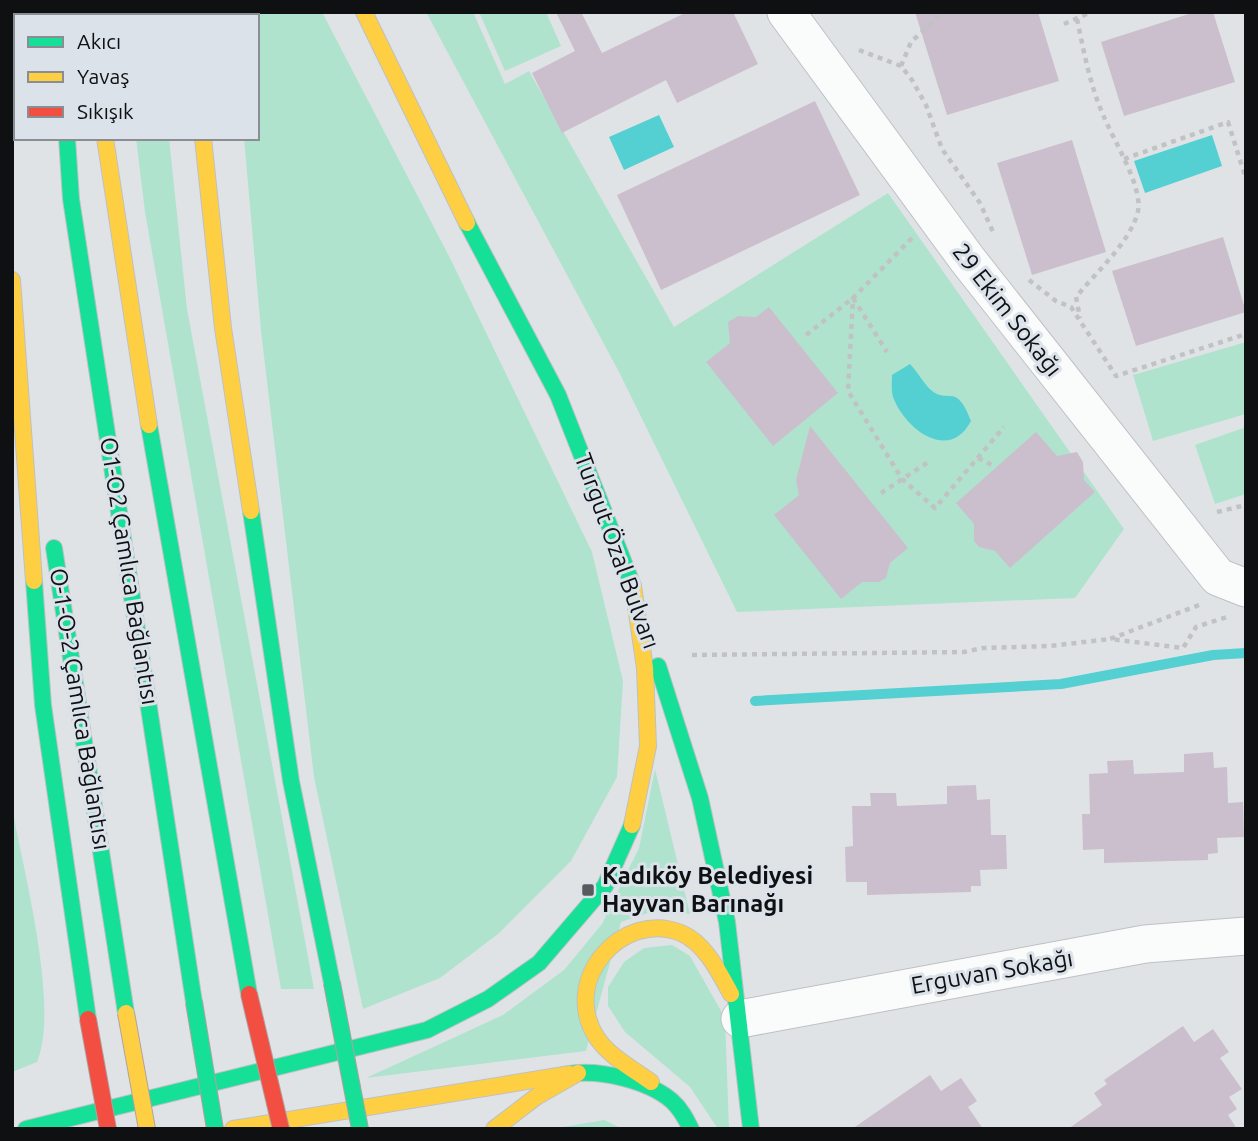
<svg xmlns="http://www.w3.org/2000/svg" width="1258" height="1141" font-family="Ubuntu,sans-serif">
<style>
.green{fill:#b0e3cd}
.water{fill:#54cfd2}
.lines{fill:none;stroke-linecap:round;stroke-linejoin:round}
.stream{stroke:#54cfd2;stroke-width:10}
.building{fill:#cbbfcd}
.street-casing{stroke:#bec1c4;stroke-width:39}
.fast-casing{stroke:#bec1c4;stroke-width:18}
.slow-casing{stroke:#bec1c4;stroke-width:18}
.path{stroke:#c1c2c3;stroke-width:4.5;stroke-dasharray:5 5;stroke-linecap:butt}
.street{stroke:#fafbfb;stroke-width:37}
.fast{stroke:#16e098;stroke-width:16}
.slow{stroke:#ffcf43;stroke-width:16}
.fast-bridge-casing{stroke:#aea2a2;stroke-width:18;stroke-linecap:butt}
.slow-bridge-casing{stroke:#aea2a2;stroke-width:18;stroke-linecap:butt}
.jam-bridge-casing{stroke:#aea2a2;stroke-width:18;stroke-linecap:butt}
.fast-bridge{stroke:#16e098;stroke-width:16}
.slow-bridge{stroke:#ffcf43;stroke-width:16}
.jam-bridge{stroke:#f24e42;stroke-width:16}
.poi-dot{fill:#585a5c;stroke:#dce2ea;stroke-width:2.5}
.labels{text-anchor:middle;stroke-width:6;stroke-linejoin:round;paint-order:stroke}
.street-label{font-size:24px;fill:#0e1012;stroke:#dce2ea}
.poi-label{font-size:24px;font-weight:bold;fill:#0e1012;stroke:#dce2ea;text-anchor:start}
</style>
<rect width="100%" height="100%" fill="#e0e3e6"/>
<g class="green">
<polygon points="232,12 322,12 451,260 592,552 623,681 617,777 571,861 498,934 440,978 363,1009 314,777 261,331 244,138 257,138 257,16 232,16"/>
<polygon points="426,12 473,12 505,84 529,71 674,327 888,193 1124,529 1075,598 737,612 619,372"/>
<polygon points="479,12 546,12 561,46 505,71"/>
<polygon points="136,138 169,138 187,309 314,989 281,989 145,212"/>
<polygon points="1246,342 1246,414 1153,441 1133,375"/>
<polygon points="1246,427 1246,494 1215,504 1195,445"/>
<polygon points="655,769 690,914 657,910 621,922 586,1051 366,1078 503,1015 564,970 602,924 639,848"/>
<path d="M12 807C23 869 60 1007 37 1062L12 1072Z"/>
<polygon points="672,945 690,956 725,1018 729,1129 718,1129 690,1087 625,1032 608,1006 608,987 624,962 644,948"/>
<polygon points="604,1120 623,1129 551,1129"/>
</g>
<g class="water">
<polygon points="659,115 674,147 624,170 609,137"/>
<polygon points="1212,135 1222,166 1145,193 1134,161"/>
<path d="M910 364C918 372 923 383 931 390 948 405 956 381 971 421 949 463 905 429 893 397 891 390 892 382 892 375Z"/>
</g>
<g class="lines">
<polyline class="stream" points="755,701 1061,684 1213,655 1246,653"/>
</g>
<g class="building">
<polygon points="556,12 581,12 602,53 687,12 733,12 758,64 677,103 666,80 562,133 532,73 575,51"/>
<polygon points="915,12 1038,12 1059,81 947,115"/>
<polygon points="1195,12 1213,12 1235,82 1124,116 1101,42"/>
<polygon points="815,101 860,195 661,290 617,195"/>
<polygon points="1072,140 1106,252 1032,275 997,163"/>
<polygon points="1223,237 1246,312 1136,346 1112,271"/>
<polygon points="769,307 838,393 773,446 706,362 730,343 728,322 738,316 756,317"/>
<polygon points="810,426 908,548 890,563 886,578 879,582 862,582 841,599 774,515 799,495 796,480"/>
<polygon points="1036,432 1057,456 1077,452 1083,462 1084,480 1095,492 1010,568 995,551 979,547 974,541 974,524 956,503"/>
<polygon points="1213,752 1214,768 1227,767 1228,803 1243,802 1244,837 1217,838 1218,853 1208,854 1208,860 1104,863 1104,849 1083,850 1082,814 1090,814 1089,774 1108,773 1107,761 1133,760 1134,774 1184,772 1184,754"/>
<polygon points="976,785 977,800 990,799 991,835 1006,835 1007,869 980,870 981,886 971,886 971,892 867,895 867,882 846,882 845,847 853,846 852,806 871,806 870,793 896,793 897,806 947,804 947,786"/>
<polygon points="1183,1026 1194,1042 1213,1029 1229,1052 1220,1058 1242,1089 1229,1097 1237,1109 1228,1115 1237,1129 1068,1129 1102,1105 1094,1093 1107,1084 1104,1080"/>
<polygon points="930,1075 941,1091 961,1078 977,1101 968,1107 983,1129 852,1129"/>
</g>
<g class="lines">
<g class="street-casing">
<g id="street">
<polyline points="786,12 967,259 1218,577 1246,588"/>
<polyline points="740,1019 1145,944 1246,936"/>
</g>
</g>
<g class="fast-casing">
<g id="fast">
<polyline points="82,12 83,16"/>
<polyline points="190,12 190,16"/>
<polyline points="67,138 71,199 194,1002"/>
<polyline points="467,223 558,395 633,586"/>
<polyline points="149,425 249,994"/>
<polyline points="251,511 291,781 332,983"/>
<polyline points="54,548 126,1013"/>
<polyline points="34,581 43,705 88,1019"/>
<polyline points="658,666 700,798 727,922 751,1129"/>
<path d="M570 1074C600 1069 649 1081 672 1101 681 1109 686 1119 691 1129"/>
<polyline points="26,1129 427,1030 488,999 539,963 605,886 632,825"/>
</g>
</g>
<g class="slow-casing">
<g id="slow">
<polyline points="364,12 467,223"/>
<polyline points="105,138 149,425"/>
<polyline points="203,138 223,328 251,511"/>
<polyline points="12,280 34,581"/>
<polyline points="632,825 648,746 645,668 633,586"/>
<path d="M651 1082C633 1069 610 1057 597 1038 559 980 623 909 681 933 705 943 719 972 731 994"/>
<polyline points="233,1129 570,1074"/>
<polyline points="494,1129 536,1097 578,1073"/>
</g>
</g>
<g class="path">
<path d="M1077 19C1084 52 1090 86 1104 117 1113 139 1143 187 1138 211 1131 242 1095 273 1076 297L1080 318"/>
<polyline points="1064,24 1091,12"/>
<polyline points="859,50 901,66 912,80 926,105 942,149 980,203 993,232"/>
<polyline points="901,66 911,42 943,12"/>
<polyline points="1124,159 1228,122 1246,179"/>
<polyline points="912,238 853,298 848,391 902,479 935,508 1004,427"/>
<polyline points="1029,280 1056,301 1071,307 1116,376 1246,334"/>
<polyline points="806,335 853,298 887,352"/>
<polyline points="978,458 992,465"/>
<polyline points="881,493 930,461"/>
<polyline points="1217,512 1246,505"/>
<polyline points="1199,605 1110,639 1183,648 1196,627 1227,617"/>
<polyline points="692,655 964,652 983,648 1050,646 1110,639"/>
</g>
<use href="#street" class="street"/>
<use href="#fast" class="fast"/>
<use href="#slow" class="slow"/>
<g class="fast-bridge-casing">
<g id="fast-bridge">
<polyline points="332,983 360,1129"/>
<polyline points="194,1002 215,1129"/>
</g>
</g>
<g class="slow-bridge-casing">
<polyline id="slow-bridge" points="126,1013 147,1129"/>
</g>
<g class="jam-bridge-casing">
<g id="jam-bridge">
<polyline points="249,994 281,1129"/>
<polyline points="88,1019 108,1129"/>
</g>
</g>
<use href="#fast-bridge" class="fast-bridge"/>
<use href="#slow-bridge" class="slow-bridge"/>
<use href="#jam-bridge" class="jam-bridge"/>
</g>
<rect class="poi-dot" x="581" y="883" width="14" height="14" rx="3.5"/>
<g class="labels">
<g class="street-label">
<text transform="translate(1007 310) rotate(52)" y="8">29 Ekim Sokağı</text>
<text transform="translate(617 551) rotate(70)" y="8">Turgut Özal Bulvarı</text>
<text transform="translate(129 571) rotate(81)" y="8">O1-O2 Çamlıca Bağlantısı</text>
<text transform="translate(80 709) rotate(81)" y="8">O-1-O-2 Çamlıca Bağlantısı</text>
<text transform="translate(992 972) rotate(-10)" y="8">Erguvan Sokağı</text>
</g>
<g class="poi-label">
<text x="602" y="884">Kadıköy Belediyesi<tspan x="602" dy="28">Hayvan Barınağı</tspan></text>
</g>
</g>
<rect width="1258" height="1141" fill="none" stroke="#0e1012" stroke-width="28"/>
<rect x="14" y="14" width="245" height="126" fill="#dce2ea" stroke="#8a8e94" stroke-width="2"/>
<rect x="28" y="37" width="35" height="10" fill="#16e098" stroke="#8a8e94" stroke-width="2"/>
<text x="77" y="49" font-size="21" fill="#0e1012">Akıcı</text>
<rect x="28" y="72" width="35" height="10" fill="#ffcf43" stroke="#8a8e94" stroke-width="2"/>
<text x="77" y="84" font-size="21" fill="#0e1012">Yavaş</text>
<rect x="28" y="107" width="35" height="10" fill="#f24e42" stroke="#8a8e94" stroke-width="2"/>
<text x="77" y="119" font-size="21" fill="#0e1012">Sıkışık</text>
</svg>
